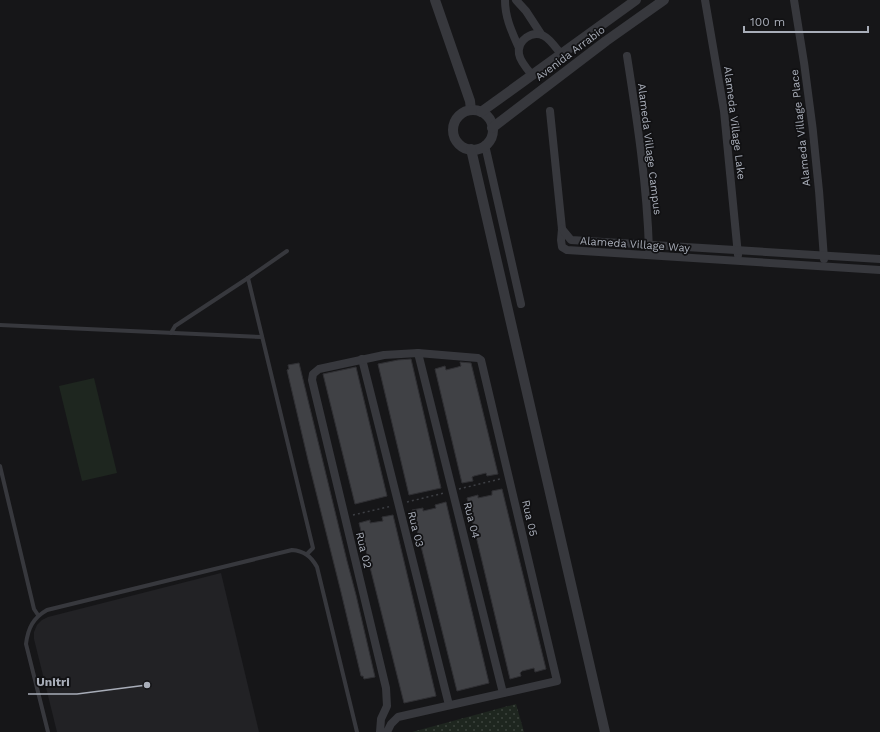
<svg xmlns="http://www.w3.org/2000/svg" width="880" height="732" font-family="'Work Sans',sans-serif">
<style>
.built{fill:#222225}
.grass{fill:url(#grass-dots)}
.pitch{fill:#1e261f}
.building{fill:#404145;stroke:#303034}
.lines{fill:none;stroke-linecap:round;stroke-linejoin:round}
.path{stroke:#3d3f44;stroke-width:1.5;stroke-dasharray:2 3;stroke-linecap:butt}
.service{stroke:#37383d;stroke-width:4}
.minor{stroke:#37383d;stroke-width:8}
.tertiary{stroke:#37383d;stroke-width:10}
.labels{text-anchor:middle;stroke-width:3.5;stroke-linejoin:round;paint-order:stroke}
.street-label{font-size:11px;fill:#a8adb8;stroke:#111113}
.leader{fill:none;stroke:#a8adb8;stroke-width:1.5}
.callout-dot{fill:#a8adb8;stroke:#111113;stroke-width:1.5}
.callout-label{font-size:12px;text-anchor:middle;font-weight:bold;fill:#a8adb8;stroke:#111113;stroke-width:3.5;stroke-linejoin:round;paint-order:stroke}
</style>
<defs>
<pattern id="grass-dots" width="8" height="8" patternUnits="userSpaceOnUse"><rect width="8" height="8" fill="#1e261f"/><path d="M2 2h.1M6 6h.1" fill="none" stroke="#3c433d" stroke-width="1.8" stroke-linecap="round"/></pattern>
</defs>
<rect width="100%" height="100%" fill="#161618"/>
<polygon class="built" points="221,573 259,732 57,732 34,639 34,632 37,625 42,620 48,617"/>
<polygon class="grass" points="516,704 524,732 412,732"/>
<polygon class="pitch" points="94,378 117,473 82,481 59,386"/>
<g class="building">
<polygon points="411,359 441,488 409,495 378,364 398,360"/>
<polygon points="460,362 471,363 498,474 487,476 486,473 474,476 472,477 473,481 462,483 435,369 445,366 446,370 458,367 461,366"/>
<polygon points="299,363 347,561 356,595 375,677 364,679 363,676 361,676 341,592 308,460 287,370 289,369 288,365"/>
<polygon points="356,367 387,496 355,504 323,374"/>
<polygon points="502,489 546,669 535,672 534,668 522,671 520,673 521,676 510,679 467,498 478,495 478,498 492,495 492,491"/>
<polygon points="446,502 489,683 457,691 412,510 423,508 423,511 436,508 435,505"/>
<polygon points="393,515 436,696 404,703 359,523 370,520 370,523 383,521 382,517"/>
</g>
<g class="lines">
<g class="path">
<polyline points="459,489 500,479"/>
<polyline points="407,502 444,493"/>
<polyline points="353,515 392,506"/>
</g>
<g class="service">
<polyline points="248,278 313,548 307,554"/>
<polyline points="0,325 262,337"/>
<polyline points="171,333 175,326 248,278 287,251"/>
<polyline points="0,466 34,609 38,615"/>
<path d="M48 732 26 644C28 628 33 618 47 610L292 550C304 551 311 556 317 567L357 732"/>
</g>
<g class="minor">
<path d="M505 0C505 18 512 32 519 48"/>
<polyline points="516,0 526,11 541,34"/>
<polyline points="705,0 724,111 738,255"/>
<path d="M794 0C809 86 819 173 824 259"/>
<path d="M627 56C637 120 647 184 649 250"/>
<path d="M532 75C527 69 520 61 519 54 517 40 532 30 544 36 550 39 556 48 561 54"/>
<polyline points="550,111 562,229 561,240 562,247 567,250 880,270"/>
<polyline points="485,145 521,304"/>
<polyline points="562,229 571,240 880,259"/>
<polyline points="418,353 503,693"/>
<polyline points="362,359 449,705"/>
<polyline points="380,732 381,719 387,706 386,688 312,380 313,374 319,369 384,355 418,353 478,358 481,360 557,681 398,717 391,724 387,732"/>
</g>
<g class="tertiary">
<polyline points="435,0 470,101 471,110"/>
<circle cx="473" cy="130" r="20"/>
<polyline points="481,112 636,0"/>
<polyline points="492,128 606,41 664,0"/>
<polyline points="471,149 605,732"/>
</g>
</g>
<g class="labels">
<g class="street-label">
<text transform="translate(570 53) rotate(-37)" y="4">Avenida Arrabio</text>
<text transform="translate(735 123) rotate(83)" y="4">Alameda Village Lake</text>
<text transform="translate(800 128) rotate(-96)" y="4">Alameda Village Place</text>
<text transform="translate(650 149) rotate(83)" y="4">Alameda Village Campus</text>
<text transform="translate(635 244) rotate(4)" y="4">Alameda Village Way</text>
<text transform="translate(530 518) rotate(77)" y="4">Rua 05</text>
<text transform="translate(472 520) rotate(76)" y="4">Rua 04</text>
<text transform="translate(416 529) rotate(76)" y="4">Rua 03</text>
<text transform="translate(364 550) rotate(76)" y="4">Rua 02</text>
</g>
</g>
<path class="leader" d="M147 685L77 694H28"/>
<circle class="callout-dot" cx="147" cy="685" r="4"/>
<g class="callout-label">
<text x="53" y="686">Unitri</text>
</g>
<path d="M744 26v6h124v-6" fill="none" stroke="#a8adb8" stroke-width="2"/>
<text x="750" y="26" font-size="12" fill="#a8adb8" stroke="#111113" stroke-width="3" paint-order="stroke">100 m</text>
</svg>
